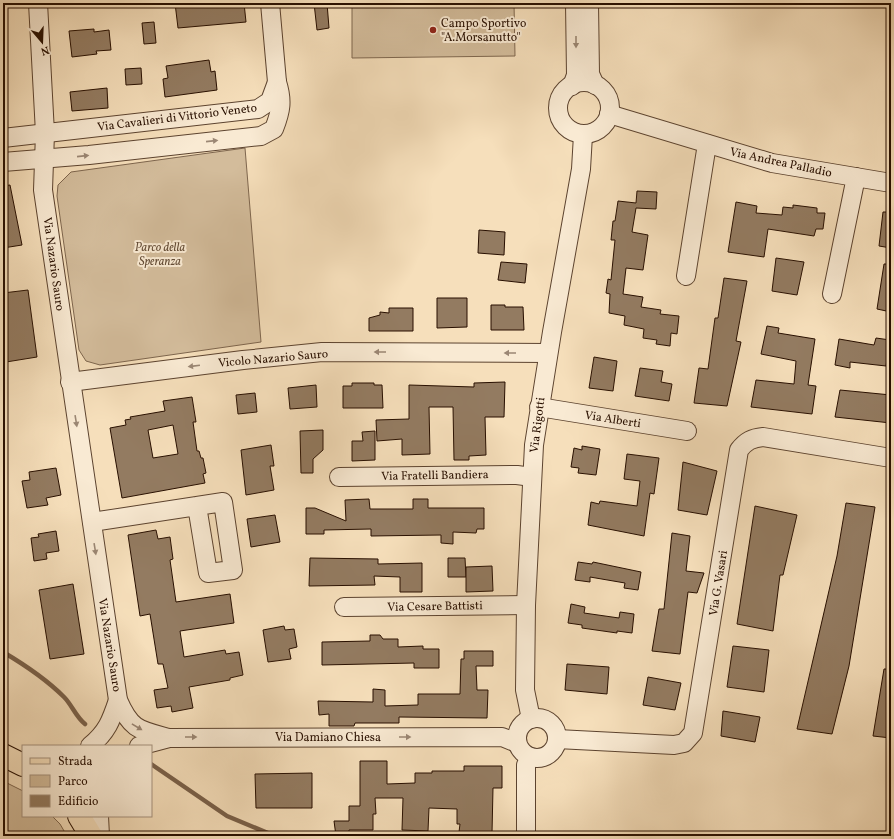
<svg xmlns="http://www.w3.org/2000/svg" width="894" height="839" font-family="Vollkorn,serif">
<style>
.green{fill:#d3bc9b;stroke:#7e664e}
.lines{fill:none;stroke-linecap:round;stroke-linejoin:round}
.stream{stroke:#7a614a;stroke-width:4.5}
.building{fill:#937b61;stroke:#280f00;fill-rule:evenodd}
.minor-casing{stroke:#5c432f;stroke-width:20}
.major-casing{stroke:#280f00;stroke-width:24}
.minor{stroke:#f9ead3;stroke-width:18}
.major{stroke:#f6dfbb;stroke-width:22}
.oneway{fill:#9b8774}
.poi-dot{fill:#8f2418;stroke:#f9ead3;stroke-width:1.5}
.labels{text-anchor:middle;stroke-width:4;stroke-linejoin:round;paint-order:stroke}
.poi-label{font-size:12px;fill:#280f00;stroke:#f9ead3;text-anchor:start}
.street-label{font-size:12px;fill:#280f00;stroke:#f9ead3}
.park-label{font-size:12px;font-style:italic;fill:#644c36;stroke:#f9ead3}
</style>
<rect width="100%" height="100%" fill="#f6dfbb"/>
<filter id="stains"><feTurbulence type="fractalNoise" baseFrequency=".005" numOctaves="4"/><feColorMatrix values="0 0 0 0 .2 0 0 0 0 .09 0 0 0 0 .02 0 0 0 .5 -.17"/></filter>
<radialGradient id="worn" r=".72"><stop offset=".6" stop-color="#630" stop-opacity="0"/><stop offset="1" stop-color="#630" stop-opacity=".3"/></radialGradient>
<g class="green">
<polygon points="352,3 514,3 515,56 352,58"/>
<polygon points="245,148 261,342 100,365 86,361 79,350 57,196 58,185 71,172"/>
<polygon points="3,781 23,791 23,816 52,816 60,824 67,836 3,836"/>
</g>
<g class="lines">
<g class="stream">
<path d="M3 652C25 665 46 679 64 697 72 705 76 717 85 724"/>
<polyline points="151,764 227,816 275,836"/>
</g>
</g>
<g class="building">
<polygon points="175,3 244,3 246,22 178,28"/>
<polygon points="314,3 327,3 329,28 317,30"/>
<polygon points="154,22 156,43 144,44 142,23"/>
<polygon points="94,29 94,32 109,30 111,50 96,51 97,54 72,57 69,31"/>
<polygon points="209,60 211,72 215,71 217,90 165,97 163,79 168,78 166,66"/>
<polygon points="141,68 142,84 126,85 125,69"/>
<polygon points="107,88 108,108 72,111 70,92"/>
<polygon points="10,185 22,245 3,248 3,186"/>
<polygon points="637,191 657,192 656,209 636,208 632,232 648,235 643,270 626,268 623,294 643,297 641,307 661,310 660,314 679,316 677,334 671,333 670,346 656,344 657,340 643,338 644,329 624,325 625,316 609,313 610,294 606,293 608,279 611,280 615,240 611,240 613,221 615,221 618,201 636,203"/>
<polygon points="736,202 757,206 756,213 782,215 783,207 793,208 793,205 817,208 817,213 825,213 823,229 816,229 814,236 768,229 764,257 728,252"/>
<polygon points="883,212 891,212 891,248 879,246"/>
<polygon points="479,230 505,232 504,255 478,253"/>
<polygon points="776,258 804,262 797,295 772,291"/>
<polygon points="501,262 527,264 525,283 498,280"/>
<polygon points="884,264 891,264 891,312 877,309"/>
<polygon points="724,278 747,281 736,341 741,342 727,406 694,403 699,368 708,369 715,318 718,318"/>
<polygon points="28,290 37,357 6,362 3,343 3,293"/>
<polygon points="437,298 467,298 467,327 437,328"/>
<polygon points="491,305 505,305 505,307 523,307 524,330 491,330"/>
<polygon points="389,308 413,308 413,331 369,331 369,318 380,315 380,312 389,313"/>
<polygon points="767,326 779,328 778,333 815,339 808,385 816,386 812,414 751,407 756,380 794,384 796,361 761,354"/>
<polygon points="876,338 890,340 886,366 850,362 850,368 835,365 839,339 874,345"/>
<polygon points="594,357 617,361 613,391 589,388"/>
<polygon points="640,368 663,371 661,382 672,384 669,401 635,396"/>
<polygon points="505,382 504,417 485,417 486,455 469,456 469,460 454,460 453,407 429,407 430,454 402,455 402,439 377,441 376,420 409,419 409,385 474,387 474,383"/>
<polygon points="352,383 374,383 374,385 382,385 383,408 343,408 343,386 352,386"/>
<polygon points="316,385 317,407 290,409 288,388"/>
<polygon points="840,390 891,395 891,423 835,417"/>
<polygon points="255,393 257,412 238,414 236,395"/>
<path d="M192 397 196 422H193L197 451H199L201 458H203L206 473 203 474 205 483 122 498 110 428 126 425 125 420 131 419 130 417 165 411 163 401ZM173 425 178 454 153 458 148 430Z"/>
<polygon points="323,430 323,450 313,459 313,473 301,473 300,431"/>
<polygon points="375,431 375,460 352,461 352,441 363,441 362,432"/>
<polygon points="271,445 274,466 270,466 274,490 246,495 241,450"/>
<polygon points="582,446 600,449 596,475 578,473 579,468 571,467 574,448 582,450"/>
<polygon points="627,454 659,458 654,494 650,493 644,536 588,525 591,502 599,504 600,501 637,506 640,481 624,479"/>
<polygon points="683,462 717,471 707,515 678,510"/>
<polygon points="56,468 61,495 46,498 48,505 27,508 22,481 30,480 29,472"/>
<polygon points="369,499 370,509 413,509 413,499 428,499 428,508 484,508 484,529 477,529 476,533 453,532 453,544 441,543 441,535 371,536 371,529 324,530 324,534 306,534 306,508 315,508 346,521 345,500"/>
<polygon points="846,503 875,507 849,666 832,734 797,729 837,556"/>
<polygon points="755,506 797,515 783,575 780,575 773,631 737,624"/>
<polygon points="275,515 280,542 251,547 247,519"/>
<polygon points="156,530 158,539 170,537 173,559 170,560 176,602 230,594 234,623 180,631 184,657 225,650 226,654 239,652 243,675 230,678 230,680 189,687 193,708 172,712 171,706 157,708 154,690 168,688 163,664 158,664 150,614 140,616 128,535"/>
<polygon points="56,531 59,551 46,553 47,559 34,561 31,538 39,537 38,534"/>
<polygon points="672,533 690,536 686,571 704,573 697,593 688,592 680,654 652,651 659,609 664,609"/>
<polygon points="310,558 378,559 378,564 422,563 422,592 400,592 400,577 374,576 375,585 309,586"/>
<polygon points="448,558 465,558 466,577 448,577"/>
<polygon points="578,562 592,564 593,562 641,572 638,590 624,588 625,583 590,577 590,582 575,580"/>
<polygon points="492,566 493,591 466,592 466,567"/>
<polygon points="73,584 84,654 50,659 39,590"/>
<polygon points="571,604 585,607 584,613 619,618 620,612 634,614 632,633 617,631 617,633 582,628 582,625 568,623"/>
<polygon points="284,626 285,630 294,629 297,647 289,649 291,659 268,662 263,630"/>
<polygon points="370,635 380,635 383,639 398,639 398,647 423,646 423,649 439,649 439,668 414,668 414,663 322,665 322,642 370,641"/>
<polygon points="733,646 769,650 764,692 727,687"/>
<polygon points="464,651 493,651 493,666 476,666 477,690 488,690 487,718 399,717 399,723 355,723 354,726 329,726 329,714 319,715 318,701 373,702 373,689 385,690 385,706 418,705 418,694 460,694 461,659 464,659"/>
<polygon points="567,664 609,667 607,694 565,690"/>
<polygon points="884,669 891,669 891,738 873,736"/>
<polygon points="648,677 681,683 675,710 643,705"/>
<polygon points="723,711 760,717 755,742 721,736"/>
<polygon points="360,761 387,761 387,784 415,783 415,773 432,773 432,771 464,771 464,766 502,766 502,788 493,788 492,833 459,832 460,824 457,824 457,809 429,808 428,831 402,830 403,798 375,798 376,814 373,814 373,830 349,830 349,836 336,836 334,821 349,821 349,806 360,806"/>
<polygon points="312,773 312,808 256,808 255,774"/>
</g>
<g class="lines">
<g class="minor-casing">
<g id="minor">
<path d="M38 3 45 133 43 190 118 700C131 730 139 730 169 738"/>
<polyline points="589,3 590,74 595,85"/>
<circle cx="584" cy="108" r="26"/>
<polyline points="572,86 576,75 575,3"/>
<polyline points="609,114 772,163 891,183"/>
<polyline points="3,138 258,109 270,101 277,82"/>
<path d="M3 162 89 155 261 136 274 129C281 111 283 101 277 82L270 3"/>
<polyline points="686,276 707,144"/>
<polyline points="832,294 856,177"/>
<polyline points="70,382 243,360 322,352 548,353"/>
<polyline points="539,407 687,431"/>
<polyline points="339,477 517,475 532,477"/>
<polyline points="92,522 223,502 233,570 208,573 197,506"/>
<polyline points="344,607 526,605"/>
<circle cx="537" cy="738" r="20"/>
<polyline points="531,719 525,690 526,605 534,445 552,332 581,169 583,135"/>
<path d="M557 739 674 745 684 743 693 733 739 450C746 441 752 438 763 437L891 458"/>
<path d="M90 746C107 732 111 721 118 700"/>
<polyline points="139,746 169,738 502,737 517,743"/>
<polyline points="99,816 100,836"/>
<polyline points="526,836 526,765 530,757"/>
</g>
</g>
<g class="major-casing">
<g id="major">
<polyline points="3,755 23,765"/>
<polyline points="79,816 91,836"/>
</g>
</g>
<use href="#minor" class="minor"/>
<use href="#major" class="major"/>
</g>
<defs><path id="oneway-solid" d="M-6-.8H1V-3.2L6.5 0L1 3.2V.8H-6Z"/></defs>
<g class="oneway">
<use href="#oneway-solid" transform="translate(576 42) rotate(90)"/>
<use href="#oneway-solid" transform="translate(212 141) rotate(-6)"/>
<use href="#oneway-solid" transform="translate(83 156) rotate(-6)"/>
<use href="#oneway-solid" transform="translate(380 352) rotate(-180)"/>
<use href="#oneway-solid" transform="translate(510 353) rotate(180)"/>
<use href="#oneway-solid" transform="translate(194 366) rotate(173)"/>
<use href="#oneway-solid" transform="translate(76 421) rotate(81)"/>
<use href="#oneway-solid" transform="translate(95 549) rotate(81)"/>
<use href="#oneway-solid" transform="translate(137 727) rotate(31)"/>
<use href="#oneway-solid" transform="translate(191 737)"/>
<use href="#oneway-solid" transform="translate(405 737)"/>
</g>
<circle class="poi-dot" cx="433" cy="30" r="4"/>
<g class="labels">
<g class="poi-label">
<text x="441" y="27">Campo Sportivo<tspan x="441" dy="14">"A.Morsanutto"</tspan></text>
</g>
<g class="street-label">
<text transform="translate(177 117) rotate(-7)" y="4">Via Cavalieri di Vittorio Veneto</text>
<text transform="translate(781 162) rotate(12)" y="4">Via Andrea Palladio</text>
<text transform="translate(54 264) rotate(82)" y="4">Via Nazario Sauro</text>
<text transform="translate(273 358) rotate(-5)" y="4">Vicolo Nazario Sauro</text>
<text transform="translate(613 419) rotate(9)" y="4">Via Alberti</text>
<text transform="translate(537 425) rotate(-83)" y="4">Via Rigotti</text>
<text transform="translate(435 475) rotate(-1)" y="4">Via Fratelli Bandiera</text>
<text transform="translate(718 583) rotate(-81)" y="4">Via G. Vasari</text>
<text transform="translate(435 606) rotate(-1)" y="4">Via Cesare Battisti</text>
<text transform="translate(110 645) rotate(81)" y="4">Via Nazario Sauro</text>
<text x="328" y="741">Via Damiano Chiesa</text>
</g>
<g class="park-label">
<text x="160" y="251">Parco della<tspan x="160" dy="14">Speranza</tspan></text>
</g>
</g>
<rect width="894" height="839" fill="none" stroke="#f6dfbb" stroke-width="16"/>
<rect x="4" y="4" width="886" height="831" fill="none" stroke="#280f00" stroke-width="2"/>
<rect x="8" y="8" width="878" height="823" fill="none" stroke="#280f00"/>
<rect x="22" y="745" width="130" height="72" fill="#f9ead3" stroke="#a5927f"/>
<rect x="30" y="758" width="20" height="6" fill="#f6dfbb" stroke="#a5927f"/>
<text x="58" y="765" font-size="12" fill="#280f00">Strada</text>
<rect x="30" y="775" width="20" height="12" fill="#d3bc9b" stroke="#a5927f"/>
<text x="58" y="785" font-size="12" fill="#280f00">Parco</text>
<rect x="30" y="795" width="20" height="12" fill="#937b61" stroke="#a5927f"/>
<text x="58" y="805" font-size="12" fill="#280f00">Edificio</text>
<g transform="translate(42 42) rotate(161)" stroke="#f9ead3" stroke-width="3" paint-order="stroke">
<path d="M0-3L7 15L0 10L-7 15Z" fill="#280f00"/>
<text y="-6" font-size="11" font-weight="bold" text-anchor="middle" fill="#280f00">N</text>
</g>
<rect width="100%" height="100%" filter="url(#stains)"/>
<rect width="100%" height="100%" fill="url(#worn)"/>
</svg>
